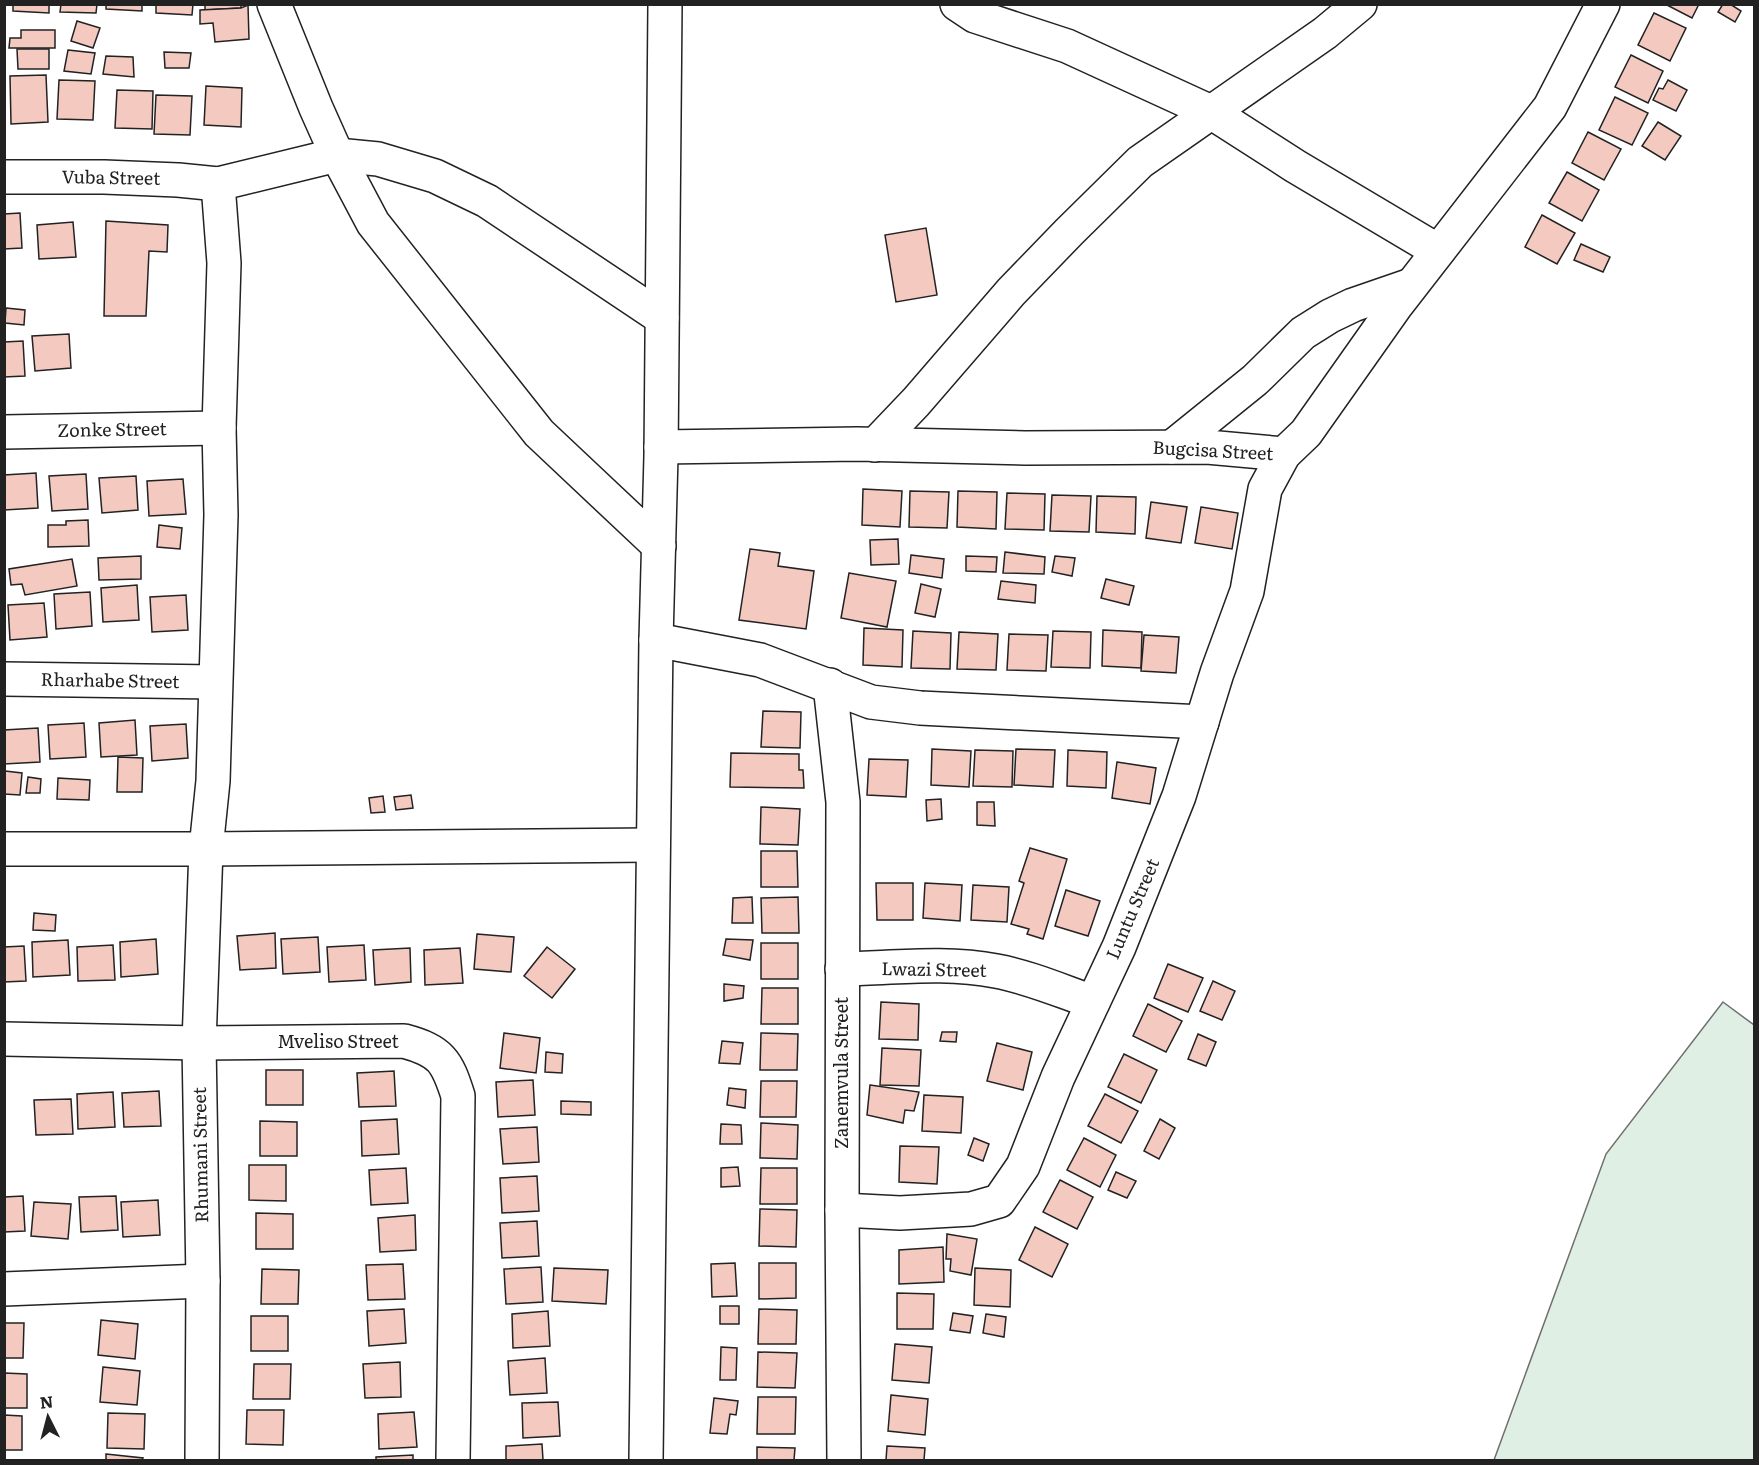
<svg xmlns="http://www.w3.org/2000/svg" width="1759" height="1465" font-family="Literata,serif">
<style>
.green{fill:#e0efe3;stroke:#6f6f6f;stroke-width:1.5}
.building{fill:#f3c9c0;stroke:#222;stroke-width:1.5}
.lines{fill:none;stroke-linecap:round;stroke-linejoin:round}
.minor-casing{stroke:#222;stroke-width:36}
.minor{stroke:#fff;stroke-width:33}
.labels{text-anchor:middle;stroke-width:4.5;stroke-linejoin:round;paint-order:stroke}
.street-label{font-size:18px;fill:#222;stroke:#fff}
</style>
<rect width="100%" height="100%" fill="#fff"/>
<polygon class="green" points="1723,1002 1754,1025 1754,1460 1494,1460 1606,1154"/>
<g class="building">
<polygon points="13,4 49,4 49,13 13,11"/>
<polygon points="61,4 97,4 96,13 60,12"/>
<polygon points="106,4 142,4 142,11 106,9"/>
<polygon points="156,4 193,4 192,15 156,13"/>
<polygon points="205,4 241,4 241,8 205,10"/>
<polygon points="1665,4 1699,4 1692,18"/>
<polygon points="1723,4 1730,4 1741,11 1735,22 1718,12"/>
<polygon points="248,5 249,39 215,42 213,23 200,24 200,10 241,8"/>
<polygon points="1654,13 1686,28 1670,61 1638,45"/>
<polygon points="77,21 100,28 93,48 71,41"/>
<polygon points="21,30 55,30 55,48 9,48 10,38 21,38"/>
<polygon points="17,49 49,49 49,69 18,69"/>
<polygon points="68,50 95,53 91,74 64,71"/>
<polygon points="164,52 191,53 189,68 165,68"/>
<polygon points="1631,55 1663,71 1648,103 1615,87"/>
<polygon points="106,56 133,57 134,77 103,74"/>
<polygon points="46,75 48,122 11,124 10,76"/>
<polygon points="59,80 95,81 93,120 57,119"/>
<polygon points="1668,80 1687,90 1676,111 1653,100 1659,88 1663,89"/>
<polygon points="206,86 242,88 241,127 204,125"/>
<polygon points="117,90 153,91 152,129 115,128"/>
<polygon points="156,95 192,96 190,135 154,134"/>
<polygon points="1615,97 1648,113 1632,145 1599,130"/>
<polygon points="1658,122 1681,136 1665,160 1642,146"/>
<polygon points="1588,132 1621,149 1604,180 1572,163"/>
<polygon points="1567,172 1599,190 1582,221 1549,203"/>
<polygon points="20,213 22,248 4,249 4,214"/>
<polygon points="1542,215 1575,233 1557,264 1525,247"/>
<polygon points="106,221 168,225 167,252 149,251 146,316 104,316"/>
<polygon points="73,222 76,257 39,259 37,225"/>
<polygon points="926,228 937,295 896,302 885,235"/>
<polygon points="1581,244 1610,257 1603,272 1574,260"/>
<polygon points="6,308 25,310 24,325 5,323"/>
<polygon points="69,334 71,368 35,371 32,336"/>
<polygon points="23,341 25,376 4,377 4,342"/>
<polygon points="36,473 38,508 4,510 4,475"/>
<polygon points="86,474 88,509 52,511 49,476"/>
<polygon points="136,476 138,510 102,513 99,478"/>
<polygon points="183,479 186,514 149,516 147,481"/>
<polygon points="863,489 902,491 900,527 862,525"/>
<polygon points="910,491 949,492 947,528 909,527"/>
<polygon points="958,491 997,492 996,529 957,527"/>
<polygon points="1007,493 1045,494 1044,530 1005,529"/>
<polygon points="1052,495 1091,496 1089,532 1050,531"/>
<polygon points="1097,496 1136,497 1135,534 1096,532"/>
<polygon points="1151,502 1187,507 1181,543 1146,538"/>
<polygon points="1201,507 1238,513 1232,549 1195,543"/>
<polygon points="88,520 89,546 48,547 48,525 66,525 66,521"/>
<polygon points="159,525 182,528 180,549 157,547"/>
<polygon points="898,539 899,564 871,565 870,540"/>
<polygon points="750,549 780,553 778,566 814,571 806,629 739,620"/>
<polygon points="1005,552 1045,557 1044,574 1003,573"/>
<polygon points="911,555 944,559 942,578 909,573"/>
<polygon points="141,556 141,579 99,580 98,558"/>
<polygon points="966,556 997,557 996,572 966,571"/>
<polygon points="1055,556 1075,558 1072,576 1052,572"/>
<polygon points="72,559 77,586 25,595 22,584 11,585 9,569"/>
<polygon points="849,573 896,581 887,627 841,618"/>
<polygon points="1106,579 1134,586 1129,605 1101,598"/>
<polygon points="1001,581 1036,585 1035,603 998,599"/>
<polygon points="921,584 941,589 935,617 915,613"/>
<polygon points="137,585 139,620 103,622 101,588"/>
<polygon points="90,592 92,626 56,629 54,594"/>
<polygon points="186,595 188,630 152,632 150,597"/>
<polygon points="44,603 47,637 10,640 8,605"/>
<polygon points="864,628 903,630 902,667 863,665"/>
<polygon points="1103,630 1142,632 1141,668 1102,666"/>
<polygon points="913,631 951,633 950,669 911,668"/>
<polygon points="1053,631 1091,632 1090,668 1051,667"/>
<polygon points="959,632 998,634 996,670 957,669"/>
<polygon points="1009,634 1048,635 1046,671 1007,670"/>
<polygon points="1144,635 1179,637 1176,673 1141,671"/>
<polygon points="763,711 801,712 800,748 761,747"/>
<polygon points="135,720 137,755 101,757 99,723"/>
<polygon points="84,723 86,757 50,759 48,725"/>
<polygon points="186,724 188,758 152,761 150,726"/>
<polygon points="38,728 40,762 4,764 4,730"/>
<polygon points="932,749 971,751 969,787 931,785"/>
<polygon points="1016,749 1055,750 1053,787 1014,785"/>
<polygon points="975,750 1013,751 1012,787 973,786"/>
<polygon points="1068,750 1107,752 1106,788 1067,786"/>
<polygon points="731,753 799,754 799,770 803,770 804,788 730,787"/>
<polygon points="118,757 143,758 142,792 117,792"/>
<polygon points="869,759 908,760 906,797 867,795"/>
<polygon points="1117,762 1156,768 1150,804 1112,798"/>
<polygon points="5,771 22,773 20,795 4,794"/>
<polygon points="28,777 41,779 40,793 26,793"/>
<polygon points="58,778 90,780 89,800 57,799"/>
<polygon points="411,795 413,808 396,810 394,797"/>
<polygon points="383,796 385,812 371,813 369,798"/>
<polygon points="941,799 942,819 927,821 926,800"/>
<polygon points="977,802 994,802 995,826 977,825"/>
<polygon points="761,807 800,809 798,845 760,844"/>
<polygon points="1030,848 1067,859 1043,939 1027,934 1029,929 1011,924 1024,883 1019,881"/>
<polygon points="761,851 797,851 798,887 761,887"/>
<polygon points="876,883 913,883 913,920 877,920"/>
<polygon points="925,883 962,885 960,921 923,918"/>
<polygon points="973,885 1009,887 1007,922 971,920"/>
<polygon points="1066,890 1100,901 1088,936 1055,926"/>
<polygon points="752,897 753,923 732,923 733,898"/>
<polygon points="798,897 799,933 762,933 761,898"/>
<polygon points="34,913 56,915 55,931 33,930"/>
<polygon points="275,933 276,968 240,970 237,936"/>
<polygon points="477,934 514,937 511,972 474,969"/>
<polygon points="318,937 320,972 283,974 281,939"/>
<polygon points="156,939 158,974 121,977 120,942"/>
<polygon points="726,939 753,940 750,960 723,955"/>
<polygon points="68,940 70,975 33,977 32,942"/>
<rect x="761" y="943" width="37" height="36"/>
<polygon points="113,945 115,980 78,981 77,947"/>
<polygon points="364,945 366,980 329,982 327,947"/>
<polygon points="24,946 26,981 4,982 4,947"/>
<polygon points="547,947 575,969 552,998 524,976"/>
<polygon points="410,948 411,982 375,985 373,950"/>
<polygon points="460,948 463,983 425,985 424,950"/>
<polygon points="1168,964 1203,978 1188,1012 1154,998"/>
<polygon points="1213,981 1235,991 1222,1020 1200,1011"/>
<polygon points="724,984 744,986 743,998 724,1001"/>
<polygon points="762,988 798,988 798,1024 761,1024"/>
<polygon points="881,1002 919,1004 918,1040 879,1039"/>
<polygon points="1148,1004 1182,1021 1166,1052 1133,1036"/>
<polygon points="942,1032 957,1032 956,1042 940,1041"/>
<polygon points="504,1033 540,1038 536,1073 500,1068"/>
<polygon points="761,1033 798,1034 797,1070 760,1070"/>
<polygon points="1198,1034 1216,1042 1206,1066 1188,1059"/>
<polygon points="722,1041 743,1043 740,1064 719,1063"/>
<polygon points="997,1043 1032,1052 1023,1090 987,1081"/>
<polygon points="882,1048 921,1050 919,1086 880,1085"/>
<polygon points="546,1052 563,1054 562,1073 545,1072"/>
<polygon points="1124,1054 1157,1070 1141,1103 1108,1087"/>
<rect x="266" y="1070" width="37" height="35"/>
<polygon points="394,1071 396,1106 359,1107 357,1073"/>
<polygon points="533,1080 535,1115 498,1117 496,1082"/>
<polygon points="761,1081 797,1081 796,1117 760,1117"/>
<polygon points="870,1085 919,1092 914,1111 905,1110 903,1123 867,1115"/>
<polygon points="729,1088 746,1090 745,1108 727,1105"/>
<polygon points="159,1091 161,1126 124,1127 122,1093"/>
<polygon points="113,1092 115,1127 78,1129 77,1094"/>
<polygon points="1105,1094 1138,1111 1121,1143 1088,1126"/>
<polygon points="924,1095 963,1097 961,1133 922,1131"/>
<polygon points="71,1099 73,1134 36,1135 34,1100"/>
<polygon points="561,1101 591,1102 591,1115 561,1114"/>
<polygon points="397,1119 399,1154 362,1156 361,1121"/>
<polygon points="1160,1119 1175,1128 1159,1159 1144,1151"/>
<polygon points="260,1121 297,1122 297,1156 260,1156"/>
<polygon points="761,1123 798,1125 797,1159 760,1158"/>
<polygon points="721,1124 741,1125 742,1144 720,1144"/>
<polygon points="537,1127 539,1162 503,1164 500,1129"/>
<polygon points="974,1138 989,1144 983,1161 968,1155"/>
<polygon points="1084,1138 1116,1155 1100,1187 1067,1170"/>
<polygon points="900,1146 939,1147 937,1184 899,1182"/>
<polygon points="249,1165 286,1165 286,1201 249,1200"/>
<polygon points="738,1167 740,1186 721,1187 721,1168"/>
<polygon points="406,1168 408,1203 371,1205 369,1170"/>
<polygon points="761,1168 797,1168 797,1204 760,1204"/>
<polygon points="1116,1172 1136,1181 1127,1198 1108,1190"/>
<polygon points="537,1176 539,1211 502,1213 500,1178"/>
<polygon points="1060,1180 1093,1197 1077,1229 1043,1212"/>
<polygon points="23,1196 25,1231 4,1232 4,1197"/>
<polygon points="116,1196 118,1230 81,1232 79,1197"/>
<polygon points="158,1200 160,1235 123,1237 121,1202"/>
<polygon points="34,1202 71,1204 68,1239 31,1236"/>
<polygon points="760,1209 797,1210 796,1247 759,1246"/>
<polygon points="256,1213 293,1214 293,1249 256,1249"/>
<polygon points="415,1215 416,1250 380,1252 378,1218"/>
<polygon points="537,1221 539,1256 502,1258 500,1223"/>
<polygon points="1035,1227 1068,1244 1052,1277 1019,1260"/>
<polygon points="947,1234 977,1239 971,1275 950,1271 951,1259 946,1259"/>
<polygon points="943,1247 944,1282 899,1284 899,1250"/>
<polygon points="735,1263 737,1296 712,1297 711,1264"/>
<polygon points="759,1263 796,1263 796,1298 759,1299"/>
<polygon points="403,1264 405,1299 368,1300 366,1265"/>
<polygon points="541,1267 543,1302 506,1304 504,1269"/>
<polygon points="554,1268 608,1270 606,1304 552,1301"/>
<polygon points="975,1268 1011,1270 1010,1307 974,1305"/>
<polygon points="262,1269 299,1270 298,1304 261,1304"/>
<polygon points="897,1293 934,1294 933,1329 897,1329"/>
<rect x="720" y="1306" width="19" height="18"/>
<polygon points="404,1309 406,1343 369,1346 367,1311"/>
<polygon points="759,1309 797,1310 796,1344 758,1344"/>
<polygon points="548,1311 550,1346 513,1348 512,1314"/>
<polygon points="953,1313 973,1316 970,1333 950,1330"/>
<polygon points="986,1314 1006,1317 1004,1337 983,1333"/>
<rect x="251" y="1316" width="37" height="35"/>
<polygon points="101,1320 138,1324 135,1359 98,1355"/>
<polygon points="4,1323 24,1323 23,1358 4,1358"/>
<polygon points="895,1344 932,1347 929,1383 892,1380"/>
<polygon points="721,1347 737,1348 736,1380 720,1380"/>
<polygon points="758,1352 797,1353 795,1388 757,1387"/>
<polygon points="545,1358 547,1393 510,1395 508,1361"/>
<polygon points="400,1362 401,1397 365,1398 363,1364"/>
<polygon points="254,1364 291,1364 290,1399 253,1399"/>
<polygon points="103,1367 140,1371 137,1405 100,1402"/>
<polygon points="4,1373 27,1374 27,1408 4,1408"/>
<polygon points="891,1395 928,1399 925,1435 888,1431"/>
<polygon points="758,1397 796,1397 795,1434 757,1434"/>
<polygon points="714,1398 738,1401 736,1415 730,1414 727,1434 710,1433"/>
<polygon points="558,1402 560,1436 523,1438 522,1403"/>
<polygon points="247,1410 284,1410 283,1445 246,1444"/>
<polygon points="414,1412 417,1447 379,1449 378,1414"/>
<polygon points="108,1413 145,1414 144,1449 107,1448"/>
<polygon points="4,1415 22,1416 22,1450 4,1450"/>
<polygon points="542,1444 543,1460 506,1460 506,1446"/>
<polygon points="887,1446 925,1448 924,1460 886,1460"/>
<polygon points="757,1447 795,1448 794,1460 757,1460"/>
<polygon points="106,1454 143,1458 142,1460 106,1460"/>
<polygon points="413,1455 413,1460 376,1460 376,1457"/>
</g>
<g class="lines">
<g class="minor-casing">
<g id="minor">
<polyline points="274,4 316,108 337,155 373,223 539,433 659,546"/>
<polyline points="957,4 975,16 1067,46 1211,112 1295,166 1438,251"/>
<polyline points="4,177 104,177 178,180 218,184 337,155 378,159 435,176 487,201 662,318"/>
<polyline points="4,432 219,428"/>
<polyline points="875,445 916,402 1011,292 1069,232 1140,162 1325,33 1360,4"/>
<polyline points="661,447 857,444 1025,448 1207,447 1284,454"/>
<polyline points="1172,447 1255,380 1303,333 1330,316 1353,305 1411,285"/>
<polyline points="656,640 760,660 871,702 920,708 1202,722"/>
<polyline points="4,679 215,682"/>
<polyline points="830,685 843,802 842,1210 844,1460"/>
<polyline points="4,849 206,849 653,845"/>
<path d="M842 969C893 968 946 961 996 971 1029 977 1061 991 1093 1002"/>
<path d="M4 1039 199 1043 404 1041C441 1051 447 1061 458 1096L453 1460"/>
<polyline points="842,1210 900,1213 971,1209 999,1201 1023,1166 1058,1077 1119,947 1179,796 1217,673 1247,591 1265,489 1284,454 1306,433 1395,307 1550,107 1603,4"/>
<polyline points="4,1289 203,1281"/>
<polyline points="202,1460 203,1281 199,1043 206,849 213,781 221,515 219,428 224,263 218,184"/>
<polyline points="646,1460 656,640 661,456 665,4"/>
</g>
</g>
<use href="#minor" class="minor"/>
</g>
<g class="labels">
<g class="street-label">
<text transform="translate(111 178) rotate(1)" y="6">Vuba Street</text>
<text transform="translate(112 430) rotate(-1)" y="6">Zonke Street</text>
<text transform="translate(1213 451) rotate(3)" y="6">Bugcisa Street</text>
<text transform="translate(110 681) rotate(1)" y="6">Rharhabe Street</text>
<text transform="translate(1133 909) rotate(-67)" y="6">Luntu Street</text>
<text transform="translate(934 970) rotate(1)" y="6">Lwazi Street</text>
<text x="338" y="1048">Mveliso Street</text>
<text transform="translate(842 1073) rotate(-90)" y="6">Zanemvula Street</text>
<text transform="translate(201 1155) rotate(-91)" y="6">Rhumani Street</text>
</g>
</g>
<rect width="1759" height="1465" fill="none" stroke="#222222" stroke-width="12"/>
<g transform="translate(48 1417) rotate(354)" stroke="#ffffff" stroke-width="4.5" paint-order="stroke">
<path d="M0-4.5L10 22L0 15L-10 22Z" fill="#222222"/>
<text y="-9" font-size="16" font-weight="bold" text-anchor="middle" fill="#222222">N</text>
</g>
</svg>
